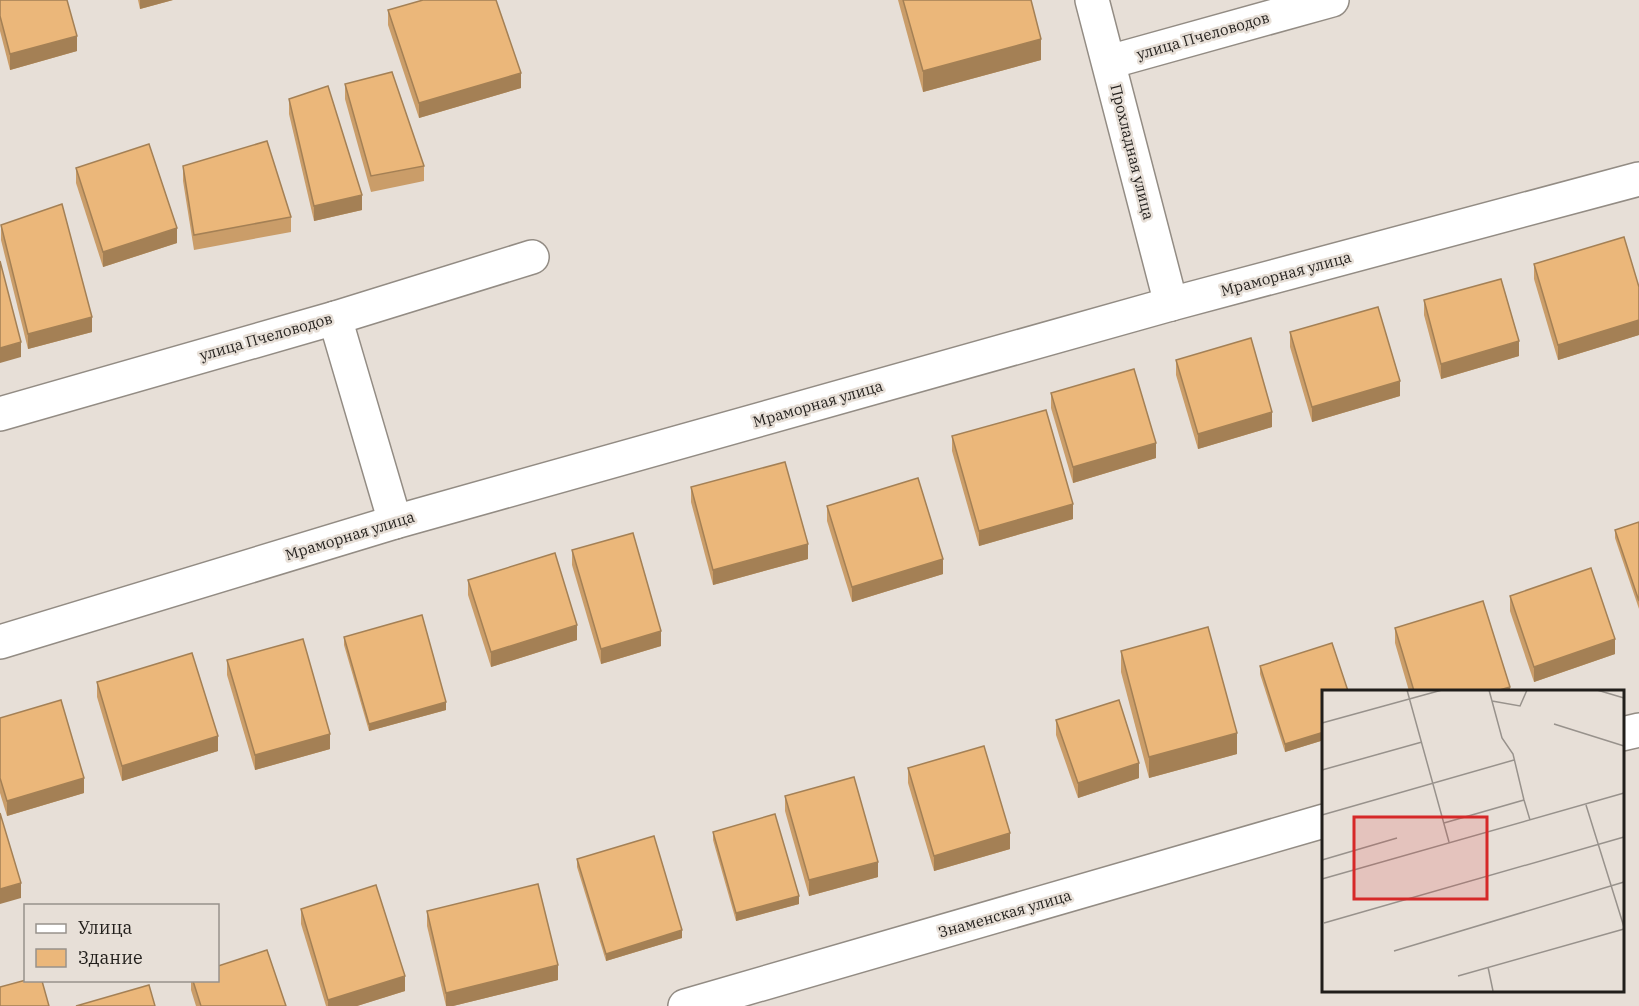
<svg xmlns="http://www.w3.org/2000/svg" width="1639" height="1006" font-family="'IBM Plex Serif',serif">
<style>
.lines{fill:none;stroke-linecap:round;stroke-linejoin:round}
.street-casing{stroke:#938c84;stroke-width:36}
.street{stroke:#fff;stroke-width:33}
.wall{fill:#ca9d69}
.shaded-wall{fill:#a48055}
.building{fill:#ebb77a;stroke:#a48055;stroke-width:1.5}
.labels{text-anchor:middle;stroke-width:5;stroke-linejoin:round;paint-order:stroke}
.street-label{font-size:15px;fill:#211e1b;stroke:#e7dfd7}
.inset-road{fill:none;stroke:#98928c;stroke-width:1.5}
.view{fill:#d62828;fill-opacity:0.15;stroke:#d62828;stroke-width:3}
.inset-edge{fill:none;stroke:#211e1b;stroke-width:3}
</style>
<rect width="100%" height="100%" fill="#e7dfd7"/>
<g class="lines">
<g class="street-casing">
<g id="street">
<polyline points="1092,0 1171,304"/>
<polyline points="1109,62 1332,0"/>
<polyline points="335,318 395,522"/>
<polyline points="0,414 335,318 532,257"/>
<polyline points="0,642 395,522 1171,304 1639,179"/>
<polyline points="1622,734 1639,730"/>
<polyline points="685,1006 1324,821"/>
</g>
</g>
<use href="#street" class="street"/>
</g>
<g class="wall">
<polygon points="0,0 77,51 10,70 0,31"/>
<polygon points="138,0 173,0 140,9"/>
<polygon points="898,0 1031,0 1041,60 923,92"/>
<polygon points="388,10 521,88 419,118 388,25"/>
<polygon points="345,84 424,166 424,181 371,192 345,99"/>
<polygon points="289,99 362,210 314,221 289,114"/>
<polygon points="183,166 291,217 291,232 194,250 183,181"/>
<polygon points="76,168 177,243 103,267 76,183"/>
<polygon points="1,225 92,332 28,349 1,240"/>
<polygon points="1534,264 1639,287 1639,335 1558,360 1534,279"/>
<polygon points="1424,300 1519,356 1441,379 1424,315"/>
<polygon points="1290,332 1400,396 1312,422 1290,347"/>
<polygon points="1176,360 1272,427 1198,449 1176,375"/>
<polygon points="1051,393 1156,458 1073,483 1051,408"/>
<polygon points="952,436 1073,519 979,546 952,451"/>
<polygon points="691,487 808,559 713,585 691,502"/>
<polygon points="827,506 943,574 852,602 827,521"/>
<polygon points="1639,522 1639,609 1615,538 1615,530"/>
<polygon points="572,550 661,646 601,664 572,565"/>
<polygon points="468,580 577,640 491,667 468,595"/>
<polygon points="1510,596 1615,654 1534,682 1510,611"/>
<polygon points="1395,628 1510,691 1409,691 1395,643"/>
<polygon points="344,637 446,710 369,731 344,645"/>
<polygon points="1121,651 1237,754 1149,778 1121,672"/>
<polygon points="227,660 330,749 255,770 227,675"/>
<polygon points="1260,666 1324,691 1324,740 1285,752 1260,674"/>
<polygon points="97,682 218,751 122,781 97,697"/>
<polygon points="0,718 84,793 7,816 0,793"/>
<polygon points="1056,720 1139,778 1078,798 1056,735"/>
<polygon points="908,768 1010,849 934,871 908,783"/>
<polygon points="785,796 878,877 809,896 785,811"/>
<polygon points="713,832 799,904 736,921 713,840"/>
<polygon points="577,859 682,938 606,961 577,867"/>
<polygon points="301,909 405,991 357,1006 326,1006 301,924"/>
<polygon points="427,911 558,980 453,1006 446,1006 427,926"/>
<polygon points="191,981 218,981 286,1006 196,1006 191,990"/>
</g>
<g class="shaded-wall">
<polygon points="140,0 173,0 140,9"/>
<polygon points="77,36 77,51 10,70 10,54"/>
<polygon points="1041,39 1041,60 923,92 923,71"/>
<polygon points="521,73 521,88 419,118 419,103"/>
<polygon points="362,195 362,210 314,221 314,206"/>
<polygon points="177,228 177,243 103,267 103,252"/>
<polygon points="92,317 92,332 28,349 28,334"/>
<polygon points="1639,320 1639,335 1558,360 1558,345"/>
<polygon points="1519,341 1519,356 1441,379 1441,364"/>
<polygon points="21,342 21,357 0,363 0,348"/>
<polygon points="1400,381 1400,396 1312,422 1312,407"/>
<polygon points="1272,412 1272,427 1198,449 1198,434"/>
<polygon points="1156,443 1156,458 1073,483 1073,467"/>
<polygon points="1073,504 1073,519 979,546 979,531"/>
<polygon points="808,544 808,559 713,585 713,570"/>
<polygon points="943,559 943,574 852,602 852,587"/>
<polygon points="577,625 577,640 491,667 491,652"/>
<polygon points="661,631 661,646 601,664 601,649"/>
<polygon points="1615,639 1615,654 1534,682 1534,667"/>
<polygon points="1510,687 1510,691 1496,691"/>
<polygon points="446,702 446,710 369,731 369,724"/>
<polygon points="1324,732 1324,740 1285,752 1285,744"/>
<polygon points="1237,733 1237,754 1149,778 1149,757"/>
<polygon points="330,734 330,749 255,770 255,755"/>
<polygon points="218,736 218,751 122,781 122,766"/>
<polygon points="1139,763 1139,778 1078,798 1078,783"/>
<polygon points="84,778 84,793 7,816 7,801"/>
<polygon points="1010,833 1010,849 934,871 934,856"/>
<polygon points="878,862 878,877 809,896 809,880"/>
<polygon points="21,883 21,898 0,904 0,889"/>
<polygon points="799,896 799,904 736,921 736,913"/>
<polygon points="682,930 682,938 606,961 606,954"/>
<polygon points="558,965 558,980 453,1006 446,1006 446,993"/>
<polygon points="405,976 405,991 357,1006 328,1006 328,1000"/>
</g>
<g class="building">
<polygon points="0,0 67,0 77,36 10,54 0,16"/>
<polygon points="423,0 496,0 521,73 419,103 388,10"/>
<polygon points="903,0 1031,0 1041,39 923,71"/>
<polygon points="392,72 424,166 371,176 345,84"/>
<polygon points="328,86 362,195 314,206 289,99"/>
<polygon points="267,141 291,217 194,235 183,166"/>
<polygon points="149,144 177,228 103,252 76,168"/>
<polygon points="62,204 92,317 28,334 1,225"/>
<polygon points="1624,237 1639,287 1639,320 1558,345 1534,264"/>
<polygon points="0,261 21,342 0,348"/>
<polygon points="1501,279 1519,341 1441,364 1424,300"/>
<polygon points="1378,307 1400,381 1312,407 1290,332"/>
<polygon points="1251,338 1272,412 1198,434 1176,360"/>
<polygon points="1134,369 1156,443 1073,467 1051,393"/>
<polygon points="1046,410 1073,504 979,531 952,436"/>
<polygon points="785,462 808,544 713,570 691,487"/>
<polygon points="918,478 943,559 852,587 827,506"/>
<polygon points="1639,522 1639,601 1615,530"/>
<polygon points="633,533 661,631 601,649 572,550"/>
<polygon points="555,553 577,625 491,652 468,580"/>
<polygon points="1591,568 1615,639 1534,667 1510,596"/>
<polygon points="1483,601 1510,687 1496,691 1414,691 1395,628"/>
<polygon points="422,615 446,702 369,724 344,637"/>
<polygon points="1208,627 1237,733 1149,757 1121,651"/>
<polygon points="303,639 330,734 255,755 227,660"/>
<polygon points="1332,643 1348,691 1324,691 1324,732 1285,744 1260,666"/>
<polygon points="192,653 218,736 122,766 97,682"/>
<polygon points="61,700 84,778 7,801 0,778 0,718"/>
<polygon points="1119,700 1139,763 1078,783 1056,720"/>
<polygon points="984,746 1010,833 934,856 908,768"/>
<polygon points="854,777 878,862 809,880 785,796"/>
<polygon points="0,813 21,883 0,889"/>
<polygon points="775,814 799,896 736,913 713,832"/>
<polygon points="654,836 682,930 606,954 577,859"/>
<polygon points="538,884 558,965 446,993 427,911"/>
<polygon points="376,885 405,976 328,1000 301,909"/>
<polygon points="267,950 286,1006 201,1006 193,981 218,981 218,966"/>
<polygon points="26,980 42,981 49,1006 0,1006 0,987"/>
<polygon points="149,985 155,1006 76,1006"/>
</g>
<g class="labels">
<g class="street-label">
<text transform="translate(1203 36) rotate(-16)" y="5">улица Пчеловодов</text>
<text transform="translate(1132 152) rotate(76)" y="5">Прохладная улица</text>
<text transform="translate(1286 274) rotate(-15)" y="5">Мраморная улица</text>
<text transform="translate(266 337) rotate(-16)" y="5">улица Пчеловодов</text>
<text transform="translate(818 404) rotate(-16)" y="5">Мраморная улица</text>
<text transform="translate(350 536) rotate(-17)" y="5">Мраморная улица</text>
<text transform="translate(1005 914) rotate(-16)" y="5">Знаменская улица</text>
</g>
</g>
<g transform="translate(1322 690)">
<rect width="302" height="302" fill="#e7dfd7"/>
<path class="inset-road" d="M85 0 127 152M167 0 180 48 191 64 202 110M275 0 302 8M170 11 198 16 205 0M0 33 120 0M232 34 302 56M0 80 100 52M264 115 302 237M0 125 192 70M122 133 202 110 208 130M0 170 75 148M0 189 302 103M2 233 302 147M72 261 302 192M166 277 171 301M136 286 302 239"/>
<path class="view" d="M32 127H165V209H32Z"/>
<rect width="302" height="302" class="inset-edge"/>
</g>
<rect x="24" y="904" width="195" height="78" fill="#e7dfd7" stroke="#98928c" stroke-width="1.5"/>
<rect x="36" y="924" width="30" height="9" fill="#ffffff" stroke="#98928c" stroke-width="1.5"/>
<text x="78" y="934" font-size="18" fill="#211e1b">Улица</text>
<rect x="36" y="949" width="30" height="18" fill="#ebb77a" stroke="#98928c" stroke-width="1.5"/>
<text x="78" y="964" font-size="18" fill="#211e1b">Здание</text>
</svg>
